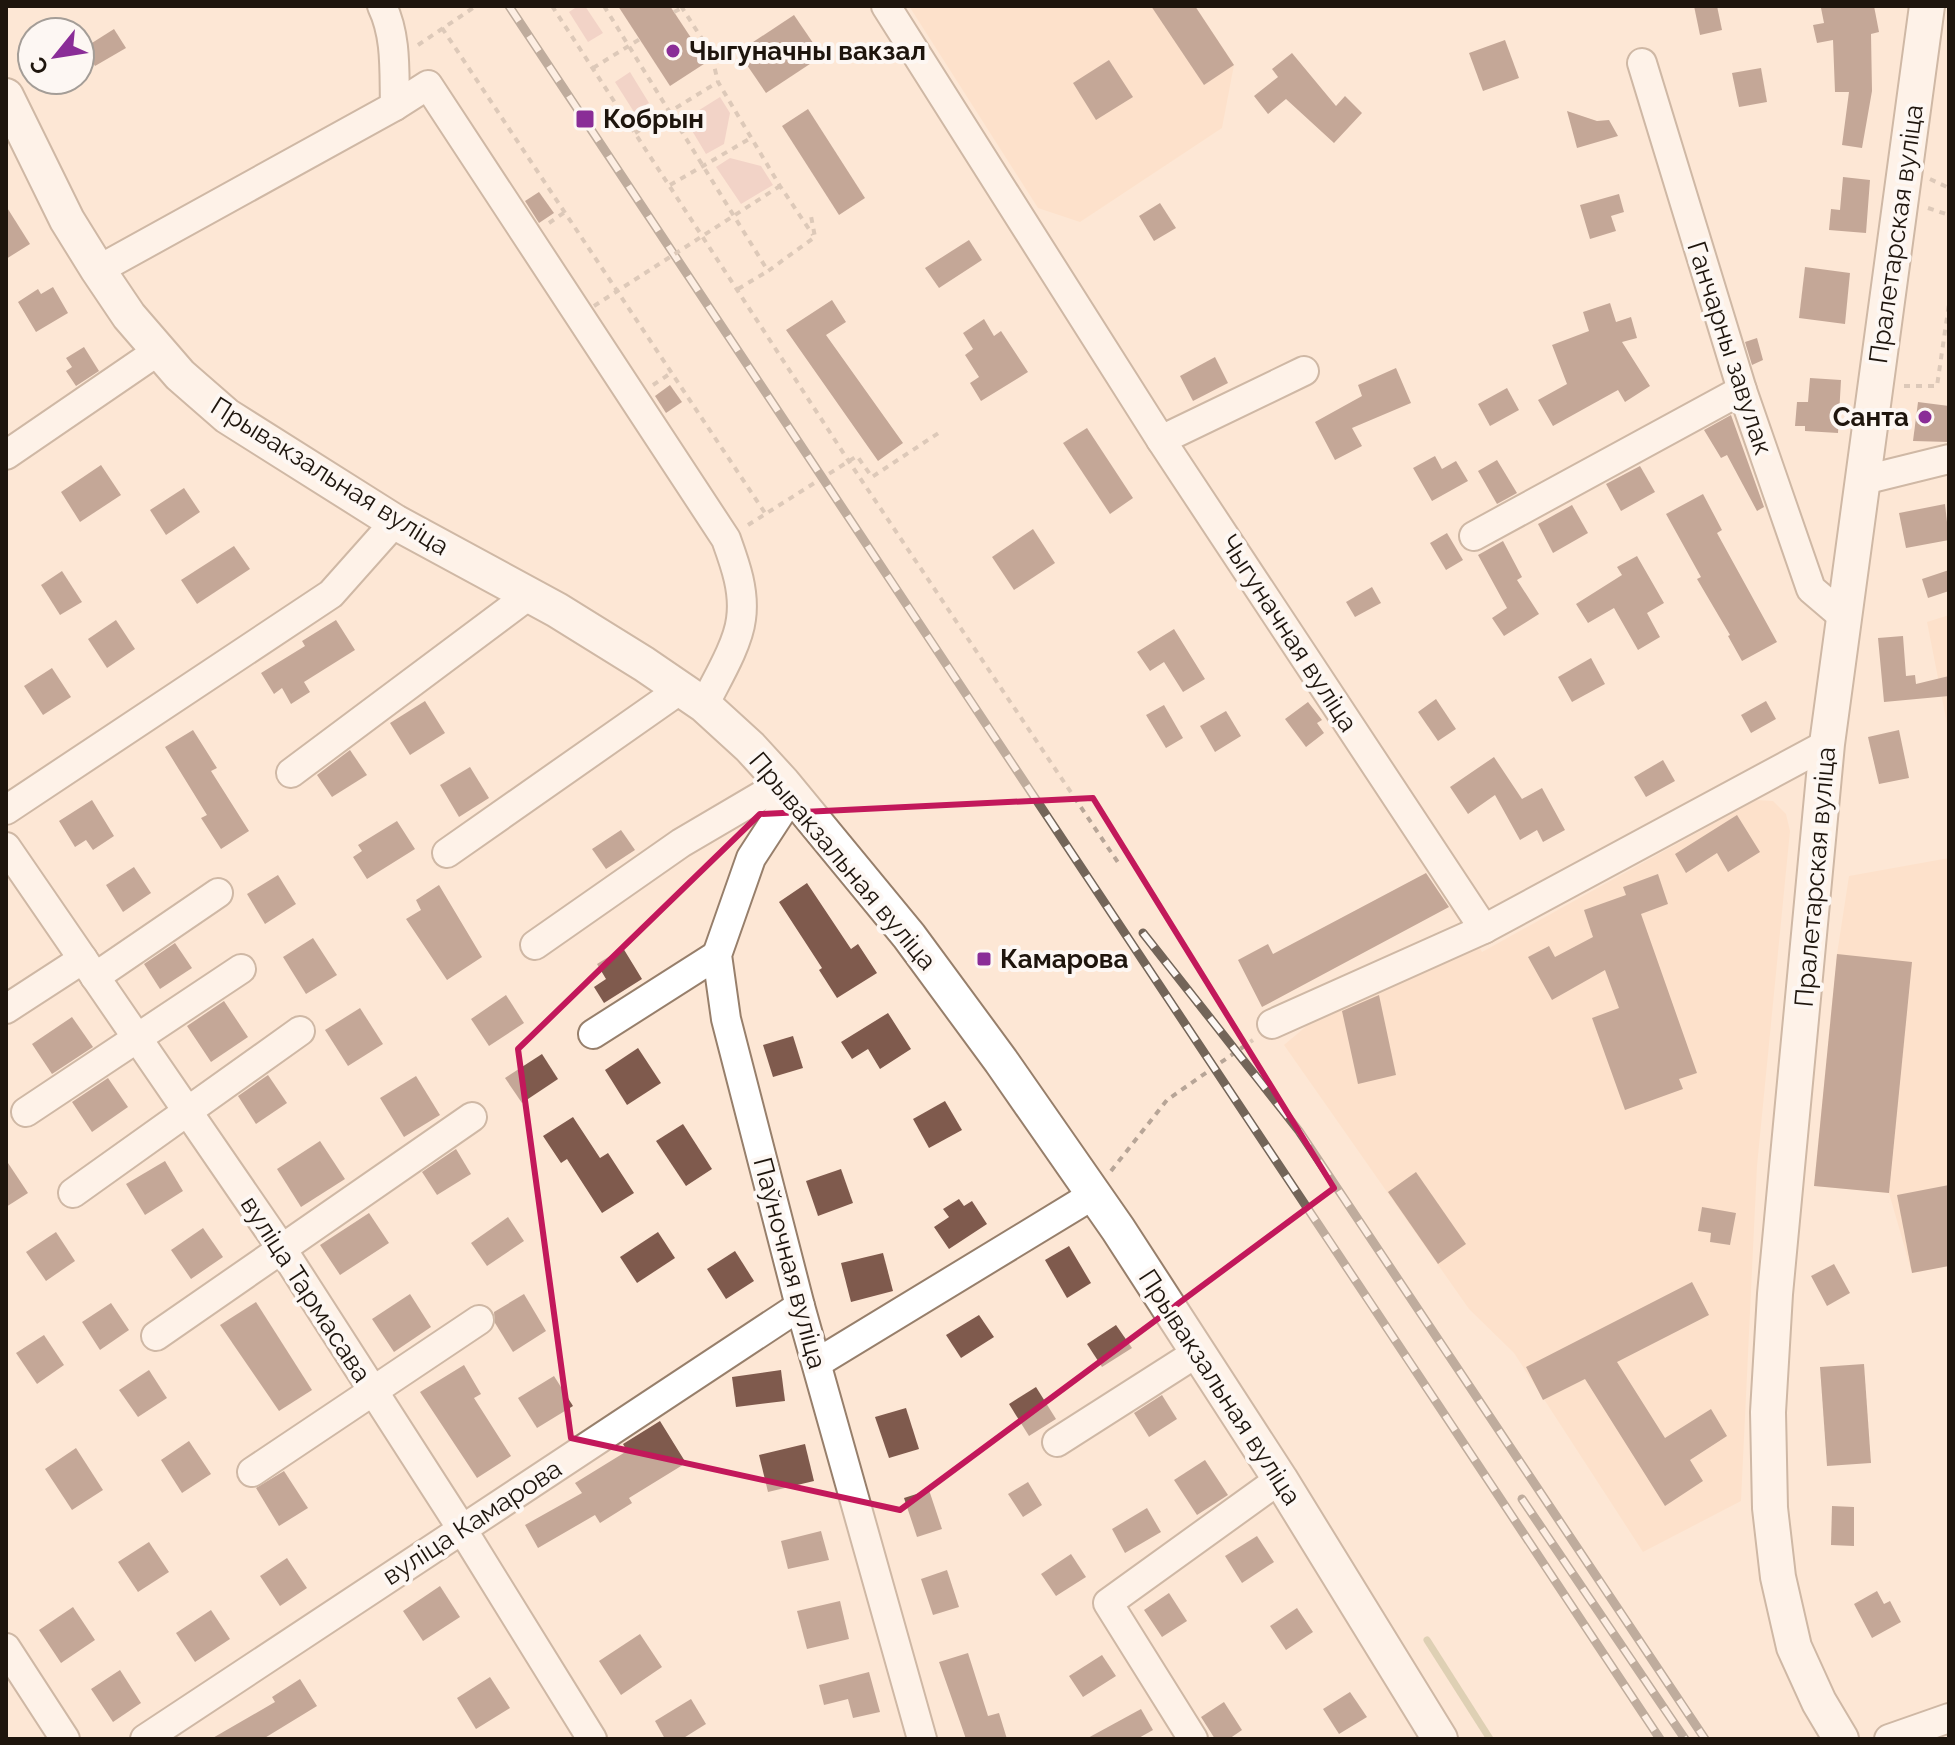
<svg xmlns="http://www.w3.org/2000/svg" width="1955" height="1745" font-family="Raleway,sans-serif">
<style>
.built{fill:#fcdabf}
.green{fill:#e5bab7}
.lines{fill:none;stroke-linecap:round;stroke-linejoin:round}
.stream{stroke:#b9b38c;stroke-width:7}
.building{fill:#7f5a4d}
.minor-casing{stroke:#977f6b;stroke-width:32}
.major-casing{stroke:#977f6b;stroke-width:38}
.path{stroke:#b7a597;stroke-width:4;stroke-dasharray:6 6;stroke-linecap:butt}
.minor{stroke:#fff;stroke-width:28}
.major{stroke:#fff;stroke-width:34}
.rail-casing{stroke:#736559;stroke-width:9}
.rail{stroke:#fdf7f3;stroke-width:6;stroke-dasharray:18;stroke-linecap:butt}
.path-bridge{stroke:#b7a597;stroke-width:4;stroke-dasharray:6 6;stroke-linecap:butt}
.marked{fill:none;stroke:#c2185b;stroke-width:6;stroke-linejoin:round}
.poi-dot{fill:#8a2d97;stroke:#fdf7f3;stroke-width:3}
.labels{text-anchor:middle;stroke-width:8;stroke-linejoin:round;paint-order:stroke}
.poi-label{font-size:26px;font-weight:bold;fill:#1e150d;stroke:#fdf7f3;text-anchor:start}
.street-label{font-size:26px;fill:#1e150d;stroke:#fdf7f3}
</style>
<rect width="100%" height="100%" fill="#fde7d5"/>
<g class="built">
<polygon points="909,6 1195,6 1234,65 1222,128 1080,222 1038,208"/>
<polygon points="1949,615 1949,734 1927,622"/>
<polygon points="1756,800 1773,801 1786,814 1790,831 1757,1166 1741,1501 1643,1552 1514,1353 1469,1309 1284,1045 1336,1001 1476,941 1482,952"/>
<polygon points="1949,858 1949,1266 1912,1273 1889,1193 1814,1186 1837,954 1849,876"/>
</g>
<g class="green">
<polygon points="578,6 585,6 603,33 588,42 569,12"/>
<polygon points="630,72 649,103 634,112 615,82"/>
<polygon points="720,97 730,113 724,144 706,154 685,119"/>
<polygon points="730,158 761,166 773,185 741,204 716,167"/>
</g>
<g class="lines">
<polyline class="stream" points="1427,1640 1490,1739"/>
</g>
<g class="building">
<polygon points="618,6 670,6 707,62 670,86"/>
<polygon points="1151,6 1195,6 1234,65 1204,85"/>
<polygon points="1694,6 1717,6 1722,30 1700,35"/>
<polygon points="1831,6 1874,6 1879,32 1871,34 1872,91 1862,148 1842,145 1849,92 1835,92 1833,40 1817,43 1813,25 1824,23 1821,8"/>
<polygon points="794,15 822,56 766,93 738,52"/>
<polygon points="114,29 126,48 95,66 84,48"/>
<polygon points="1505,40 1519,78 1483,91 1469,53"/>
<polygon points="1292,53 1336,106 1345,96 1362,113 1334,143 1286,99 1268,114 1254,96 1278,77 1272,69"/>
<polygon points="1109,60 1133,97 1096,120 1073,83"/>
<polygon points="1761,68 1767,102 1739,107 1732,73"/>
<polygon points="808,109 865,198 839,215 782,126"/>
<polygon points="1567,111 1597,121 1609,120 1618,136 1577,148"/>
<polygon points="1843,177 1870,180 1866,233 1829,230 1831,209 1840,210"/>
<polygon points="539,192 554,213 539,223 525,201"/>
<polygon points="1619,194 1624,212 1611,216 1616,231 1590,239 1580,205"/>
<polygon points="1160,203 1176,228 1154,241 1139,216"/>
<polygon points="6,206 30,244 6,259"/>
<polygon points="969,240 982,260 939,288 925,268"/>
<polygon points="1805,267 1850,273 1845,324 1799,318"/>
<polygon points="53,287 68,313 36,332 18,302 38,289 41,294"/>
<polygon points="832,300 846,322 826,335 903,443 878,461 786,330"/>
<polygon points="1610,303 1616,322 1631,317 1637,338 1622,342 1650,386 1625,402 1618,390 1553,426 1538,400 1567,384 1552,345 1589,331 1583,312"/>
<polygon points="984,319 994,336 1001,331 1028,372 981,401 970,383 979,377 965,355 973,349 963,333"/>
<polygon points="1757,338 1763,360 1752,365 1745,342"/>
<polygon points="84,347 99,371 76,386 66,371 72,367 66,358"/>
<polygon points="1215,357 1228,383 1193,401 1180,376"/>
<polygon points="1396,368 1411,403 1352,428 1362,446 1335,460 1315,422 1362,396 1358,385"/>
<polygon points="1810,378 1841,380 1838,433 1805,431 1805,426 1795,426 1797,402 1808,402"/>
<polygon points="670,385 682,402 666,413 655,396"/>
<polygon points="1507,388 1519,410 1490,426 1478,404"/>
<polygon points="1918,402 1949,406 1949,442 1913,441"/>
<polygon points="1731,415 1764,507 1757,511 1727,455 1721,458 1704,430"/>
<polygon points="1087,428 1133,498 1110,514 1063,443"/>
<polygon points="1435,456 1442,469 1456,461 1468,481 1432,501 1413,468"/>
<polygon points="1497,460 1517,493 1497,504 1478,471"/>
<polygon points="101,465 121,495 80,522 61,492"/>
<polygon points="1640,466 1655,492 1621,511 1606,484"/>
<polygon points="184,488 200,512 166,535 150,510"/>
<polygon points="1703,494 1722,530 1717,533 1777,642 1742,661 1728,636 1730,635 1697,579 1701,577 1666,514"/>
<polygon points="1945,504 1949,540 1906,548 1899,513"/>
<polygon points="1572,505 1588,533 1553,553 1538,524"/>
<polygon points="1033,529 1055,563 1014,590 992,557"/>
<polygon points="1447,533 1463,560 1446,570 1430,543"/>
<polygon points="1503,541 1522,577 1517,580 1539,614 1504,636 1492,618 1507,608 1478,555"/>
<polygon points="234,546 250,569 197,604 181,580"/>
<polygon points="1637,556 1664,603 1647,613 1660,637 1638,650 1614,608 1588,623 1576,604 1622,575 1617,567"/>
<polygon points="1949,570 1949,591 1928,598 1922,579"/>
<polygon points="62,571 82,602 60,615 41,585"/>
<polygon points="1372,587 1381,603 1355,617 1346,602"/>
<polygon points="116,620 135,649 107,668 88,639"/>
<polygon points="336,620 355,650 304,682 310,692 291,704 282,688 274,694 261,673 305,646 302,641"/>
<polygon points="1174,629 1205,679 1183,692 1164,662 1150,671 1137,652"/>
<polygon points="1903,636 1906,676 1915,675 1916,684 1949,676 1949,696 1884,702 1878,638"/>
<polygon points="1591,658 1605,684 1572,702 1558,677"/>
<polygon points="52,668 71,697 43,715 24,686"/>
<polygon points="1436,699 1456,729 1438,741 1418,712"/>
<polygon points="425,701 445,733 410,755 390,723"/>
<polygon points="1766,701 1776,719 1751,733 1741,715"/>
<polygon points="1308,702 1322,720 1317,723 1324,733 1306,747 1285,719"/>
<polygon points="1164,705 1183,738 1166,748 1146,715"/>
<polygon points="1226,711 1241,736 1215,752 1200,726"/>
<polygon points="193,730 217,768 211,771 249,831 221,849 201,818 207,815 165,747"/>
<polygon points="1899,730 1909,778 1879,784 1868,737"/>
<polygon points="350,750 367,775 332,797 317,775"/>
<polygon points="1494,757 1522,799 1542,788 1565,830 1543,842 1537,830 1520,840 1495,795 1468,814 1450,787"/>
<polygon points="1663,760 1675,781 1646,797 1634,777"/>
<polygon points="470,767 489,798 459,817 440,785"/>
<polygon points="92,800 114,836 93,850 86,840 75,847 59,821"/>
<polygon points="1737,815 1760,852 1728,872 1717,853 1686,873 1675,854"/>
<polygon points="397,821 415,849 367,879 353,857 362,851 358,845"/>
<polygon points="621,830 635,850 606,869 592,849"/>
<polygon points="134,867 151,893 123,912 106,885"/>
<polygon points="1426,873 1449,907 1262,1007 1238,960 1268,944 1273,954"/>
<polygon points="1658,874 1668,904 1641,914 1697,1073 1679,1079 1683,1089 1625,1110 1592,1018 1619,1008 1605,970 1552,1000 1528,957 1549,946 1555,957 1593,937 1584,910 1626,895 1623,887"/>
<polygon points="278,875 296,904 265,924 247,894"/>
<polygon points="807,883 851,949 858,944 877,973 837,998 819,970 822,968 779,902"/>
<polygon points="439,885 482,957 447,980 406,919 421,910 416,900"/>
<polygon points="313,938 337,975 306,994 283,957"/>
<polygon points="175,943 192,968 160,989 144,964"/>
<polygon points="623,948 642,979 604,1003 594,987 606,979 597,964"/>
<polygon points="1837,954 1912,962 1889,1193 1814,1186"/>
<polygon points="506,995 524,1023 489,1046 471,1019"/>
<polygon points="1379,995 1396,1075 1358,1084 1342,1011"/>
<polygon points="224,1001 248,1037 211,1062 187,1026"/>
<polygon points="360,1008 383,1044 348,1066 325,1030"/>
<polygon points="888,1013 911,1049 880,1069 868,1049 852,1059 841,1042"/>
<polygon points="72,1017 93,1047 52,1074 32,1044"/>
<polygon points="793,1036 803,1068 773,1077 763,1045"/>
<polygon points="638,1048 661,1083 627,1105 605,1070"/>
<polygon points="542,1054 558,1079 522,1103 505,1078"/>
<polygon points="268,1075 287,1103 256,1124 238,1096"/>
<polygon points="416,1076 440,1115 404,1137 380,1098"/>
<polygon points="108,1078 128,1107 92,1132 72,1102"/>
<polygon points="945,1101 962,1130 929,1148 913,1119"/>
<polygon points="573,1117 600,1158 608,1153 634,1193 602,1213 567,1159 561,1163 543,1136"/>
<polygon points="683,1124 712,1169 686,1186 656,1141"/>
<polygon points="320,1141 345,1179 301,1207 277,1169"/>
<polygon points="456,1149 471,1174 437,1195 422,1172"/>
<polygon points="6,1160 28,1193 6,1207"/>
<polygon points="165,1161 183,1191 145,1215 126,1184"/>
<polygon points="841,1169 853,1203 818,1216 806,1181"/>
<polygon points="1416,1172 1466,1244 1438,1264 1388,1192"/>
<polygon points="1949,1185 1949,1266 1912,1273 1897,1195"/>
<polygon points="959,1199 964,1206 972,1201 987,1224 949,1249 934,1227 949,1217 943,1209"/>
<polygon points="1702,1207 1736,1213 1730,1245 1710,1242 1711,1233 1698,1231"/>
<polygon points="369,1213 389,1243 340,1275 320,1245"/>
<polygon points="508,1217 524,1241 487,1266 471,1243"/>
<polygon points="203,1228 223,1257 191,1279 171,1250"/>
<polygon points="56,1232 75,1261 46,1281 26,1252"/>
<polygon points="658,1232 675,1258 637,1283 620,1257"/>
<polygon points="1069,1246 1091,1283 1067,1298 1045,1260"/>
<polygon points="735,1251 754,1281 726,1299 707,1269"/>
<polygon points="883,1253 893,1291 851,1302 841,1263"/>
<polygon points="1834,1264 1850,1293 1827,1306 1811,1276"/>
<polygon points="1692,1282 1709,1315 1617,1362 1665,1438 1711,1409 1727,1436 1690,1460 1703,1481 1665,1506 1585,1379 1543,1400 1526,1367"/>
<polygon points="410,1294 431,1327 394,1352 372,1319"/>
<polygon points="524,1294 546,1331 513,1352 495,1323 494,1312"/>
<polygon points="256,1302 312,1390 279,1411 220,1325"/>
<polygon points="111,1303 129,1330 100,1350 82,1322"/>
<polygon points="979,1315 994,1337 961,1358 946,1335"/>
<polygon points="1116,1325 1132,1348 1102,1367 1087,1344"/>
<polygon points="44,1335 64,1365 37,1384 16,1353"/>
<polygon points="1864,1364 1871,1463 1827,1466 1820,1367"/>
<polygon points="464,1365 481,1394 474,1398 511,1456 477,1478 420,1392"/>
<polygon points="149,1370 167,1398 138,1417 119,1390"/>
<polygon points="781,1370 785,1401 736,1407 732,1377"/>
<polygon points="554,1376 573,1406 537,1428 518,1398"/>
<polygon points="1036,1387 1056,1419 1029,1436 1009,1404"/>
<polygon points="1162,1395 1177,1419 1149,1437 1134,1413"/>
<polygon points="906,1408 919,1449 889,1458 875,1417"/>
<polygon points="660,1421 686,1463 629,1498 632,1503 600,1523 595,1515 538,1548 525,1525 582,1493 575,1483 627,1451 623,1444"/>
<polygon points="189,1441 211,1474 182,1493 161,1460"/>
<polygon points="805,1444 814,1481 768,1492 759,1455"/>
<polygon points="76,1448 103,1490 72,1510 45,1469"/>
<polygon points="1205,1460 1228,1495 1197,1515 1174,1480"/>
<polygon points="284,1471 308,1508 279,1526 256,1488"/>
<polygon points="1028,1482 1042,1505 1023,1517 1008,1494"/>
<polygon points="929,1490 942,1529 917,1537 904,1498"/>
<polygon points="1832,1506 1854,1507 1854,1546 1831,1545"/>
<polygon points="1147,1508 1161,1532 1125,1553 1112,1529"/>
<polygon points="821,1531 829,1560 788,1569 781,1541"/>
<polygon points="1257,1536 1274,1562 1242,1583 1225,1556"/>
<polygon points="149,1542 169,1572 138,1592 118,1562"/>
<polygon points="1071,1554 1086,1577 1056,1596 1041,1574"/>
<polygon points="287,1558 307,1588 280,1606 260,1576"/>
<polygon points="947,1570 959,1607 933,1615 921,1579"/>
<polygon points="440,1586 460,1617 423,1641 403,1611"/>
<polygon points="1877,1591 1884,1604 1890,1601 1901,1622 1872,1638 1854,1604"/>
<polygon points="1169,1593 1187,1621 1162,1637 1144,1610"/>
<polygon points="840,1601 849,1639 807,1649 797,1611"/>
<polygon points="73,1607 95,1640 61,1663 39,1630"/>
<polygon points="1297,1608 1313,1632 1286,1650 1270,1626"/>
<polygon points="211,1610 230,1639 195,1662 176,1633"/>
<polygon points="640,1634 662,1667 621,1695 599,1661"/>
<polygon points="968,1653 988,1716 999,1713 1007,1739 966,1739 939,1662"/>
<polygon points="1102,1655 1116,1676 1083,1697 1069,1676"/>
<polygon points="120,1670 141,1703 113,1722 91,1689"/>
<polygon points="869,1672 880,1712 853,1718 848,1699 824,1705 819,1685"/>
<polygon points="490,1677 510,1708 476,1729 457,1698"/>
<polygon points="300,1679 317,1706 263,1739 211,1739 275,1702 272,1697"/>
<polygon points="1350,1692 1367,1717 1339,1734 1323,1709"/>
<polygon points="691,1699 706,1724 682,1739 665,1739 655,1721"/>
<polygon points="1224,1702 1242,1730 1229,1739 1215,1739 1201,1717"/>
<polygon points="1141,1709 1153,1730 1137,1739 1086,1739"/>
</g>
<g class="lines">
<g class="minor-casing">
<g id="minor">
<path d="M382 6C397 37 394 73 395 106"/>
<polyline points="886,6 1161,440 1484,929 1827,744"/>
<polyline points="1642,63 1742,390 1811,589 1845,618"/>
<path d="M98 270 395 106 428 85 726 539C735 564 745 591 741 619 738 645 716 681 704 705"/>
<polyline points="1161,440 1304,371"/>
<polyline points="6,455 158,351"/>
<polyline points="1864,480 1949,459"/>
<polyline points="1474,536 1742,390"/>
<polyline points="291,773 529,595"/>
<polyline points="792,795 751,858 717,955 726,1019 800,1306 922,1739"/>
<polyline points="6,810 331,594 395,522"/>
<polyline points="6,847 282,1249 462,1529 592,1739"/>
<polyline points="447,853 681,689"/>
<polyline points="535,945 681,843 783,783"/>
<polyline points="95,977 218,893"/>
<polyline points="6,1009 83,959"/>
<polyline points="1272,1024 1484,929"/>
<polyline points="593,1034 717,955"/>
<polyline points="26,1112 241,969"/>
<polyline points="73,1193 300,1031"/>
<polyline points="156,1336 472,1117"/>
<polyline points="817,1363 1093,1195"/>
<polyline points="1057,1442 1198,1352"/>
<polyline points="252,1472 479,1320"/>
<polyline points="6,1648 65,1739"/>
<polyline points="145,1739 800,1306"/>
<polyline points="1193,1739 1108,1603 1280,1479"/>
<polyline points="1889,1739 1949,1718"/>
</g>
</g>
<g class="major-casing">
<g id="major">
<polyline points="6,96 67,220 98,270 129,316 180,375 227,416 395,522 557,610 644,664 704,705 750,747 783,783 909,936 1001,1061 1118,1229 1280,1479 1440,1739"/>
<polyline points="1841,1739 1819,1702 1794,1647 1778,1577 1770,1508 1768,1412 1775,1294 1827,744 1927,6"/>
</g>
</g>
<g class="path">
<polyline points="552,6 848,460 1119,864"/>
<polyline points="604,6 768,271 815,237 811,216"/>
<polyline points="681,6 711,53 718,82 780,186 813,235"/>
<polyline points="674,12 682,8"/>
<polyline points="442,28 765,513"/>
<polyline points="418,45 476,6"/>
<polyline points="593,68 640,39"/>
<polyline points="635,133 718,82"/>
<polyline points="1930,179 1949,188"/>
<polyline points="670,185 751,138"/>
<polyline points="1928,208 1949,215"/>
<polyline points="549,223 565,212"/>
<polyline points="738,289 768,271"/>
<polyline points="653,385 671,373"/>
<polyline points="1904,386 1937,386 1949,304"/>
<polyline points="748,525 857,456 872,477 940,432"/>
<polyline points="1111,1171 1167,1100 1253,1040"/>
</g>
<use href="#minor" class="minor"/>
<use href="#major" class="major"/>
<g class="rail-casing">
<g id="rail">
<polyline points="509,6 1660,1739"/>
<polyline points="1143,933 1299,1131 1705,1739"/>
<polyline points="1522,1499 1685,1739"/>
</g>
</g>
<use href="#rail" class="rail"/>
<polyline class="path-bridge" points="594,306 780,186"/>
</g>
<path d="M0 0H1955V1745H0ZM1093 798 1334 1188 900 1510 571 1438 518 1049 760 814Z" fill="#fde7d5" fill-opacity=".55" fill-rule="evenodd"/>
<path class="marked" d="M1093 798 1334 1188 900 1510 571 1438 518 1049 760 814Z"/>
<g class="poi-dot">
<circle cx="673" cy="51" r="8"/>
<rect x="575" y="109" width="20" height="20" rx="4"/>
<circle cx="1925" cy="417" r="8"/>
<rect x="976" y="951" width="16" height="16" rx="4"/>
</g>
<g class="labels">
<g class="poi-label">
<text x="689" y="60">Чыгуначны вакзал</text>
<text x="603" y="128">Кобрын</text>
<text x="1909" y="426" text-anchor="end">Санта</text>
<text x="1000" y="968">Камарова</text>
</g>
<g class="street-label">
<text transform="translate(1896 234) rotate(-82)" y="9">Пралетарская вуліца</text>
<text transform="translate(1730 348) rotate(72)" y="9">Ганчарны завулак</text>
<text transform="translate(330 476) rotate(32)" y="9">Прывакзальная вуліца</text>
<text transform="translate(1289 633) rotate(57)" y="9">Чыгуначная вуліца</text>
<text transform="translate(843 861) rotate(50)" y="9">Прывакзальная вуліца</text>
<text transform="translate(1815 877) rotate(-85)" y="9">Пралетарская вуліца</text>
<text transform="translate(790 1263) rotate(75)" y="9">Паўночная вуліца</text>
<text transform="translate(306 1289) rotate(57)" y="9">вуліца Тармасава</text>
<text transform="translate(1220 1387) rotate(57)" y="9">Прывакзальная вуліца</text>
<text transform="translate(472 1522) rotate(-33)" y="9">вуліца Камарова</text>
</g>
</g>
<rect width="1955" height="1745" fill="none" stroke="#1e150d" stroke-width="16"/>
<g transform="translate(56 56) rotate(240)"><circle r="38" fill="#fdf7f3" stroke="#a49d97" stroke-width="2"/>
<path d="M0-6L14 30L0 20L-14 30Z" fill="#8a2d97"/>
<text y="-12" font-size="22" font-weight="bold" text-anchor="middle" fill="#1e150d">С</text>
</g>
</svg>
